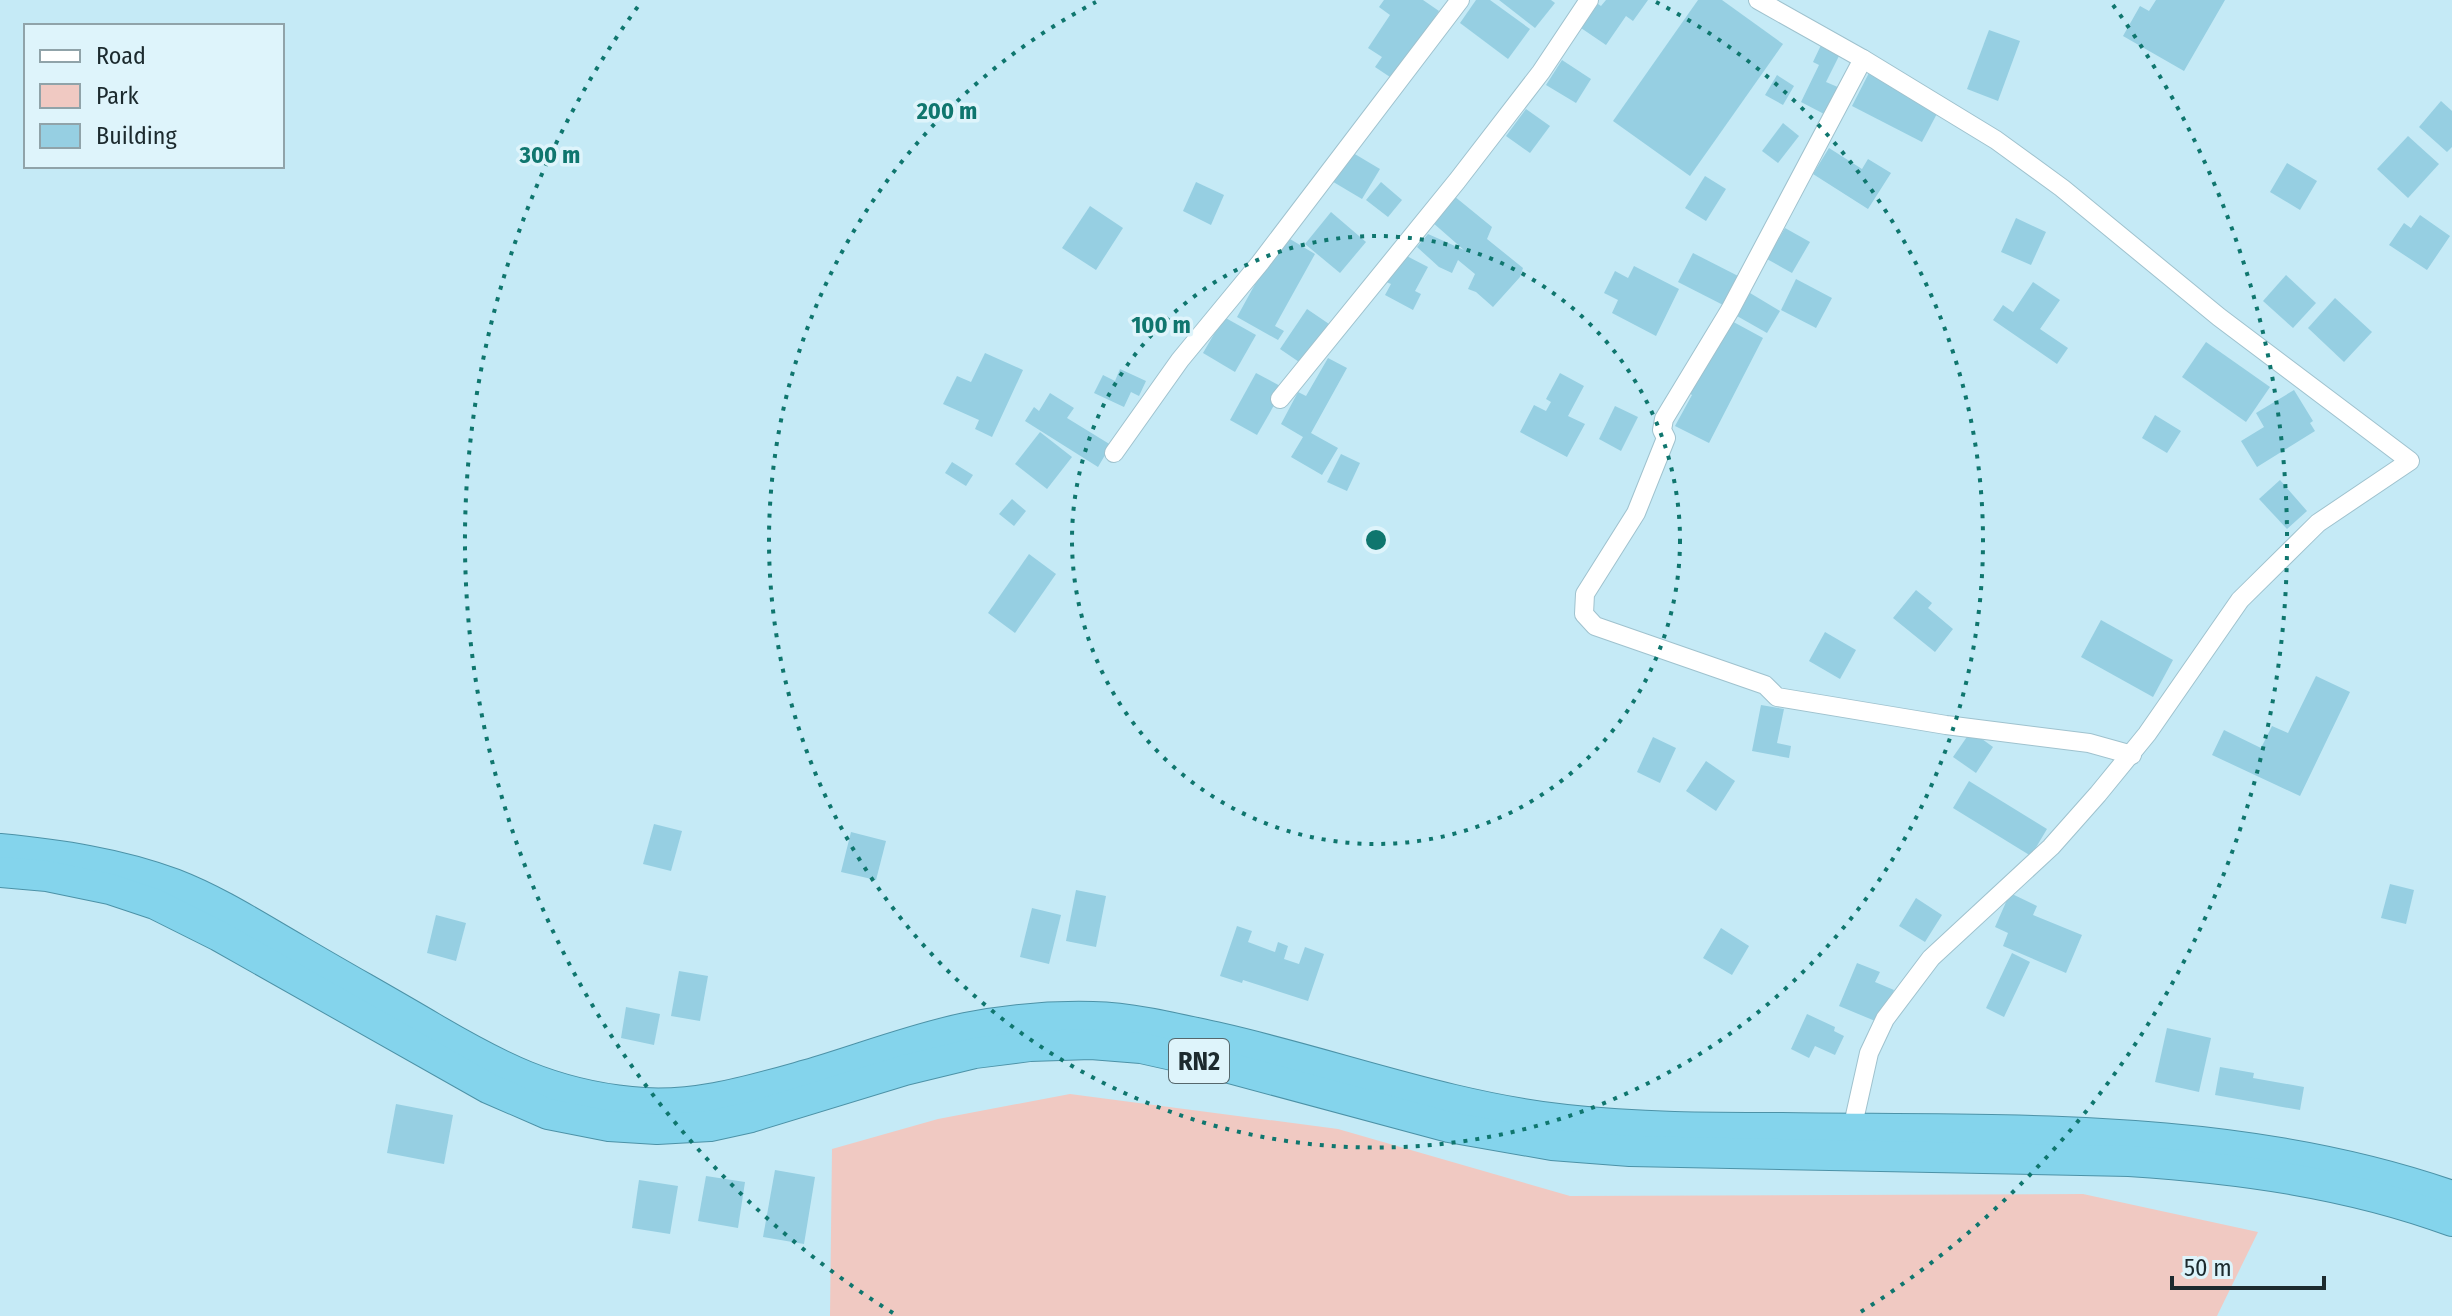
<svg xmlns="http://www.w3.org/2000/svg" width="2452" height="1316" font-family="'Fira Sans Condensed',sans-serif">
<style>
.green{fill:#f0c9c2}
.building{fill:#96cfe2}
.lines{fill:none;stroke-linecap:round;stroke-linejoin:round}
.minor-casing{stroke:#9fc2ce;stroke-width:20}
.trunk-casing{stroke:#4c92a7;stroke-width:32}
.minor{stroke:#fff;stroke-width:18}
.trunk{stroke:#84d4ec;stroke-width:30}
.ring{fill:none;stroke:#0f766e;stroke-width:4;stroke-dasharray:4 8}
.labels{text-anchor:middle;stroke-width:7;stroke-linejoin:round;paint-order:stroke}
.shield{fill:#def4fb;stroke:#56676c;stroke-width:2}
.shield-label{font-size:26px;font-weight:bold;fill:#1c2a2e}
.centre{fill:#0f766e;stroke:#def4fb;stroke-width:4}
.ring-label{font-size:24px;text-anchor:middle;font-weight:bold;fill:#0f766e;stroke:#def4fb;stroke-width:7;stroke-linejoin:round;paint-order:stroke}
</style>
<rect width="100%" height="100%" fill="#c5eaf6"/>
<polygon class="green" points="1070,1094 1338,1129 1570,1196 2083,1194 2258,1232 2217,1316 830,1316 832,1149 938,1119"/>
<g class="building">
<polygon points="1384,0 1423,0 1439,11 1393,79 1375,67 1382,57 1368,48 1390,15 1379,7"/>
<polygon points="1476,0 1490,0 1530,29 1508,59 1460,23"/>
<polygon points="1499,0 1551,0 1555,3 1535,28"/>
<polygon points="1606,0 1648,0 1633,21 1626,16 1606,45 1581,28 1598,4 1601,6"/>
<polygon points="1698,0 1722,0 1783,44 1690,176 1613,121"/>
<polygon points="2156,0 2225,0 2184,71 2123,36 2140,6 2149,11"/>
<polygon points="1989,30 2020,41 1998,101 1967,89"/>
<polygon points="1822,43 1841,52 1826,82 1840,88 1826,115 1801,102 1819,65 1813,62"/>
<polygon points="1562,60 1591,79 1576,103 1546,85"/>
<polygon points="1870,71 1940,108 1922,142 1852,106"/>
<polygon points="1777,75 1794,86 1783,105 1765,95"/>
<polygon points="2441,101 2452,111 2452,147 2447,152 2419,127"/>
<polygon points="1526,109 1550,126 1530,153 1506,136"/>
<polygon points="1783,123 1799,136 1778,163 1762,151"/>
<polygon points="2408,136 2439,164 2408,198 2377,169"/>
<polygon points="1829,148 1862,169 1868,159 1891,173 1868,209 1813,174"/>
<polygon points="1348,150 1380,169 1362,199 1330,180"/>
<polygon points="2287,163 2317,181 2300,210 2270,192"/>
<polygon points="1705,176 1726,189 1706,221 1685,208"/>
<polygon points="1196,182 1224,195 1211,225 1183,211"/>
<polygon points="1381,182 1402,200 1388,217 1366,200"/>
<polygon points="1454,196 1492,227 1487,239 1523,268 1520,277 1493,307 1476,292 1468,289 1475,274 1458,260 1452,273 1439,267 1417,247 1428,234 1464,250 1432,222"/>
<polygon points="1090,206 1123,228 1096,270 1062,248"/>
<polygon points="1331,212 1366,242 1340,273 1305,244"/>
<polygon points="2420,215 2450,236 2427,270 2389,245 2404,223 2411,228"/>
<polygon points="2016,218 2046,232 2031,265 2001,252"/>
<polygon points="1785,228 1810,242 1792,273 1767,259"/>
<polygon points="1285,236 1315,254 1275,326 1284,331 1278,340 1237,317 1270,257"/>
<polygon points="1399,252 1428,267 1415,291 1421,294 1413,310 1385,295 1391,284 1384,281"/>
<polygon points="1693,253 1744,279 1729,308 1678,282"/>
<polygon points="1634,266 1679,289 1656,336 1612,313 1618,300 1604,293 1615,271 1628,278"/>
<polygon points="2286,275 2316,303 2293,328 2263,301"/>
<polygon points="1796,279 1832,298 1816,328 1781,310"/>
<polygon points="2033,282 2060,300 2040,329 2068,348 2057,364 1993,320 2003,305 2013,312"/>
<polygon points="1750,293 1780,311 1767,333 1737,316"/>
<polygon points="2335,298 2372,332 2344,362 2308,328"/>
<polygon points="1307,309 1332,326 1305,366 1280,349"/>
<polygon points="1224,317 1256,335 1235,372 1203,353"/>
<polygon points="1728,319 1763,338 1709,443 1675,426 1692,395 1689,393"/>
<polygon points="2206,342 2270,387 2246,422 2182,377"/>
<polygon points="985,353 1023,370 992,437 975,429 979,420 943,404 957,376 971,382"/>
<polygon points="1328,358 1347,368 1311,433 1338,448 1322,475 1291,457 1303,437 1281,424 1298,392 1306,396"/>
<polygon points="1120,369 1146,381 1139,396 1131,392 1124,407 1094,393 1103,375 1115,381"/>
<polygon points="1256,373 1284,388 1257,435 1230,420"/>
<polygon points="1560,373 1584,386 1568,416 1585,424 1567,457 1520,432 1534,405 1546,411 1551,402 1546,399"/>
<polygon points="2294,390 2313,421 2310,423 2315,431 2257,467 2241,441 2264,427 2256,413"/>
<polygon points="1050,393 1074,408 1067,418 1111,445 1098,467 1025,421 1034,407 1039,411"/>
<polygon points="1615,406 1638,417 1621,451 1599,439"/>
<polygon points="2155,415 2181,431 2167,453 2142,438"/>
<polygon points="1040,432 1072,457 1047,489 1015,464"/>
<polygon points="1341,454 1360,463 1347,491 1327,482"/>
<polygon points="952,462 973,475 966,486 945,473"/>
<polygon points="2280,480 2307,511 2287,529 2259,499"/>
<polygon points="1012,499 1026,511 1014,526 999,514"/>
<polygon points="1029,554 1056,574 1015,633 988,613"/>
<polygon points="1916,590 1932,603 1928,608 1953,629 1935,652 1893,618"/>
<polygon points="2101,620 2173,660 2153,697 2081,657"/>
<polygon points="1825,632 1856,650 1840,679 1809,661"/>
<polygon points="2316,676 2350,692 2300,796 2212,755 2224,730 2261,748 2272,726 2288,733"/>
<polygon points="1761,705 1784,709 1777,743 1791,746 1789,758 1752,751"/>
<polygon points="1971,731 1993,747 1976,773 1953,757"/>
<polygon points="1653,737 1676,748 1660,783 1637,772"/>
<polygon points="1706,761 1735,781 1716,811 1686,791"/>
<polygon points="1969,781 2047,829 2031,856 1953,808"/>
<polygon points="654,824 682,831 671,871 643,864"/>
<polygon points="851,832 886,841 876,880 841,872"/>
<polygon points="2390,884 2414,890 2406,924 2381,918"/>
<polygon points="1076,890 1106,896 1096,947 1066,941"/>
<polygon points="2010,893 2037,906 2033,915 2082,935 2066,973 2003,946 2008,933 1995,927"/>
<polygon points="1916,898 1942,915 1925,942 1899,926"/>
<polygon points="1032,908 1061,915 1049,964 1020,957"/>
<polygon points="436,915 466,923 456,961 427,953"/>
<polygon points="1237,926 1252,931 1248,942 1275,952 1278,942 1288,946 1284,959 1299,964 1305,947 1324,954 1308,1001 1243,980 1242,983 1220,976"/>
<polygon points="1721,928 1749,946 1732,975 1703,958"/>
<polygon points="2012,953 2030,962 2004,1017 1986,1008"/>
<polygon points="1857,963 1880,972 1875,982 1894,990 1880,1023 1839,1006"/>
<polygon points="679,971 708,976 700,1021 671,1016"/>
<polygon points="626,1007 660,1014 654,1045 621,1038"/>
<polygon points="1807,1014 1835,1027 1834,1031 1844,1036 1835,1055 1815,1046 1809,1058 1791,1049"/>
<polygon points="2167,1028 2211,1038 2199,1092 2155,1082"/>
<polygon points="2220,1067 2254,1073 2253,1078 2304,1087 2300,1110 2215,1095"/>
<polygon points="396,1104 453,1115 444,1164 387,1153"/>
<polygon points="775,1170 815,1177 804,1244 763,1237"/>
<polygon points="706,1176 745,1182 738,1228 698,1221"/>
<polygon points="639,1180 678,1186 670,1234 632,1228"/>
</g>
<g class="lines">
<g class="minor-casing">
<g id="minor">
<polyline points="1758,0 1863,59 1996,140 2062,188 2219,317 2410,461 2318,523 2240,600 2147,734 2098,794 2051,847 1931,958 1885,1019 1869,1053 1852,1129"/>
<polyline points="1863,59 1730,310 1664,419 1662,430 1666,438 1636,513 1585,594 1584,614 1595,626 1765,685 1777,697 1946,725 2089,743 2132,755"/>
<polyline points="1280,399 1457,181 1541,72 1589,0"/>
<polyline points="1114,453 1180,360 1260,263 1460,0"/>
</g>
</g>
<g class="trunk-casing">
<g id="trunk">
<path d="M0 849C60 855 118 863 174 884 218 901 258 927 298 950 342 976 387 1001 431 1027 499 1067 551 1094 631 1102 691 1109 750 1091 807 1075 859 1060 912 1039 966 1028 1006 1020 1052 1016 1093 1017 1135 1018 1178 1029 1219 1038 1334 1064 1447 1107 1566 1120 1638 1128 1710 1128 1782 1128 2006 1131 2237 1121 2452 1196"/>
<path d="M0 872 47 876 110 889 155 904 219 936 488 1088 548 1114 609 1126 657 1129 710 1126 751 1117 905 1070 975 1053 1030 1046 1091 1044 1141 1048 1226 1067 1449 1127 1552 1145 1630 1151 2129 1161C2238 1168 2349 1183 2452 1221"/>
</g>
</g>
<use href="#minor" class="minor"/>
<use href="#trunk" class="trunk"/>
</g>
<g class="ring">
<circle cx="1376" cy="540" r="304"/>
<path d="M1656 2A607 607 0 1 1 1096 2"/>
<path d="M893 1313A911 911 0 0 1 639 5M2113 5A911 911 0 0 1 1859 1313"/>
</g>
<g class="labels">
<rect class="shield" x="1169" y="1039" width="60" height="44" rx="6"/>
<g class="shield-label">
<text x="1199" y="1070">RN2</text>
</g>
</g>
<circle cx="1376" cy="540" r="12" class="centre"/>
<g class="ring-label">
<text x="947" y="119">200 m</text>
<text x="550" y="163">300 m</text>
<text x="1161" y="333">100 m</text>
</g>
<rect x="24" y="24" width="260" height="144" fill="#def4fb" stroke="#90a3a9" stroke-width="2"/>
<rect x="40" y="50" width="40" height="12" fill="#ffffff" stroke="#90a3a9" stroke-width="2"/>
<text x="96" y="64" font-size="24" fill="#1c2a2e">Road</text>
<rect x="40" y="84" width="40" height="24" fill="#f0c9c2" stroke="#90a3a9" stroke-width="2"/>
<text x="96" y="104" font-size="24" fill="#1c2a2e">Park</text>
<rect x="40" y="124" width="40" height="24" fill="#96cfe2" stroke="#90a3a9" stroke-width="2"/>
<text x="96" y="144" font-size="24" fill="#1c2a2e">Building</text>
<path d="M2172 1276v12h152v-12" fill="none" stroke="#1c2a2e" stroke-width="4"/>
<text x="2184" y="1276" font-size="24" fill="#1c2a2e" stroke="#def4fb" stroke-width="6" paint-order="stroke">50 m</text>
</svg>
